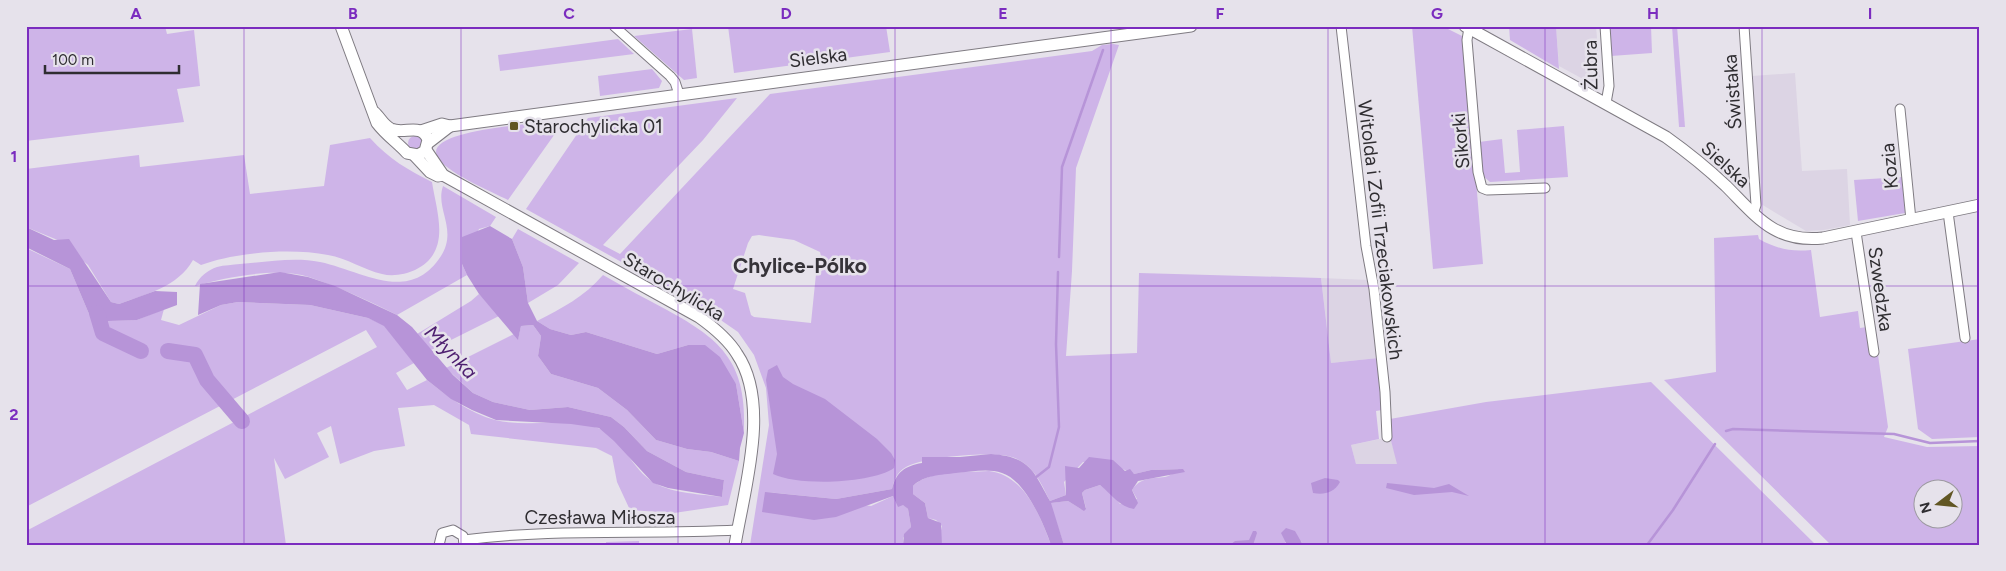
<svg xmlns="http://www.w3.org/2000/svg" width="2006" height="571" font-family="Figtree,sans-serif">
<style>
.built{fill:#dcd4e4}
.green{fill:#ceb4e8;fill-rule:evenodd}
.water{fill:#b794d8}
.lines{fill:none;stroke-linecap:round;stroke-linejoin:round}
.stream{stroke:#b794d8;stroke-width:2.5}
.river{stroke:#b794d8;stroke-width:16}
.minor-casing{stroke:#7f7b82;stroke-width:11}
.tertiary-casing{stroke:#7f7b82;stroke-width:13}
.minor{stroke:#fff;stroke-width:9}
.tertiary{stroke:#fff;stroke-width:11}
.grid{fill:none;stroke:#7b2cbf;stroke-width:1;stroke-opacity:0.55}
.poi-dot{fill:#615623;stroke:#e6e2eb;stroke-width:2}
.labels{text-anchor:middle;stroke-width:5;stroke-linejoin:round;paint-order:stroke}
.street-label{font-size:19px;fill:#2f2d31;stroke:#e6e2eb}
.poi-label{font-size:19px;fill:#2f2d31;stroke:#e6e2eb;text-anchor:start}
.water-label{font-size:20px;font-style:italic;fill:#4e2070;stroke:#e6e2eb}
.quarter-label{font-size:21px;font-weight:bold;fill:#363339;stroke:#e6e2eb}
.neatline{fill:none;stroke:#7b2cbf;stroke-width:2}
.grid-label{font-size:16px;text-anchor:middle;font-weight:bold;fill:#7b2cbf}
</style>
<rect width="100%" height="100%" fill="#e6e2eb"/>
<g class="built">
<polygon points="1556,26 1596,26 1600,77 1594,85 1559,66"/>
<polygon points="1795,73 1802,171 1847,169 1850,225 1824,230 1806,231 1761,204 1752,76"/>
<polygon points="1321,278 1369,280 1378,358 1331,363"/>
<polygon points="1390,437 1398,464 1356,464 1351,445"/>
</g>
<g class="green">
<polygon points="26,26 165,26 167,34 194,30 200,86 177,89 184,122 26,141"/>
<polygon points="728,26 886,26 890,52 734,73"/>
<polygon points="1412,26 1442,26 1464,37 1483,264 1433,269"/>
<polygon points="1509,26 1556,26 1559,69 1510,40"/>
<polygon points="1609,26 1651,26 1652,53 1611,56"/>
<polygon points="1672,26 1677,26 1685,127 1679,127"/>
<polygon points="692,29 697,78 684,80 634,36"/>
<polygon points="618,39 634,54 500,71 498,55"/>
<path d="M1113 44 1119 45 1076 168 1072 271 1066 356 1137 353 1139 273 1321 278 1331 363 1378 358 1383 405 1382 410 1376 411 1379 439 1351 445 1356 464H1397L1390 437V419L1486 402 1651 382 1816 545H1303L1301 541 1285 542 1287 545H1064L1050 503 1068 501 1081 509 1086 508 1082 493 1085 490 1100 485 1114 496 1120 504 1137 499 1132 490C1141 477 1150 479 1165 477 1170 476 1175 472 1179 469L1151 470 1134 474 1118 467 1083 462 1064 482 1066 495 1050 501C1041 483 1034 466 1015 458 996 450 923 457 906 467 897 472 894 480 892 489L836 499 766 492 871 506 893 496 908 509 911 527 903 538V545H750L769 425 766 388 754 355 738 332 699 305 526 209 588 118 737 98 703 140 603 245 620 254 770 94 1092 51 1102 45ZM759 235 794 240 820 252 824 269 816 274 811 323 754 317 751 315 745 293 733 289 748 243 752 236Z"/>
<polygon points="652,69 662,81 659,88 600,96 598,76"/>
<path d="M564 121 508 200C492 192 443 171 437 156 424 128 547 123 564 121Z"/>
<polygon points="1564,126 1568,177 1490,182 1482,175 1479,142 1502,139 1505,173 1520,172 1517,130"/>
<circle cx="415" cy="143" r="7"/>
<path d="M370 138C389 159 408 170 432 182 437 214 452 252 415 270 406 274 393 277 382 274 364 270 347 258 328 255 291 248 237 252 201 265L193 260C178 287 146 294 119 304L111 302 88 265 60 241 26 227V169L139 155 140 167 244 155 250 194 324 186 330 145Z"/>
<polygon points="1902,177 1905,213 1858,221 1854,180"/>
<path d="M443 186 496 217 490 226 479 229 462 264 467 275 397 315C369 301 339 287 309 277 277 267 226 277 195 286 199 277 208 270 217 267 224 265 233 265 240 264 267 262 294 257 320 262 363 271 409 305 441 256 458 229 435 209 443 186Z"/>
<polygon points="518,229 579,263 558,285 528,303 523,267 512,239"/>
<path d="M1758 235 1759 239C1777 249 1791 252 1811 250L1820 317 1858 311 1860 328 1867 327 1871 355H1878L1888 427 1884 437 1927 447 1980 446V545H1831L1664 380 1716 372 1714 238ZM1924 488H1954V518H1924Z"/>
<path d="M26 248 70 269 92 321 137 320 164 309 161 320 179 325 221 305 238 302 310 305 368 318 384 325 414 363 396 373 407 390 427 380C447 396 469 413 495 420 528 428 565 417 598 428 622 436 632 471 655 483 674 494 701 494 722 497L724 480 686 472 647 451 624 427 611 417 568 407 530 410 493 402 473 393 446 368 514 334 518 339 521 326 533 325 541 336 538 356 551 374 598 388 627 410 656 440 687 449 711 452 739 461 728 505 674 513 630 510 617 482 612 456 596 448 471 434 469 425 434 405 398 408 405 446 374 451 340 464 331 426 317 433 329 457 285 479 274 458 286 545H26V531L377 347 366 330 26 507Z"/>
<path d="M603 275C624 287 646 299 667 310 724 341 747 364 744 433L736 384 688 345 657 354 586 332 571 335 550 329 537 321C562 308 584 297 603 275Z"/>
<polygon points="479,294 499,316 431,350 417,334 471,301"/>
<polygon points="1980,339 1980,437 1932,439 1918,429 1908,349"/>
<path d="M989 471C1024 475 1040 515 1051 545H942L940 535 942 526 936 520 928 518 925 503 913 494V486C931 469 965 473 989 471Z"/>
<polygon points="639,541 639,545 606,545 606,542"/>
</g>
<g class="water">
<polygon points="490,226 512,239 523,267 528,303 537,321 550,329 571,335 586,332 657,354 688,345 705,345 720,357 736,384 744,433 740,448 739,461 711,452 687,449 656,440 627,410 598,388 551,374 538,356 541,336 533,325 521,326 518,340 479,294 467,275 462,264 462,237"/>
<polygon points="26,227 54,240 69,239 111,302 119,304 155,291 177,292 177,305 137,320 108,321 103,325 92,321 70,269 26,247"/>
<polygon points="280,272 308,277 335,286 397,315 412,327 453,375 473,393 493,402 530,410 568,407 611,417 624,427 647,451 686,472 724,480 722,497 668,488 653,483 614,441 599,428 571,424 496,420 472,410 451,399 427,380 384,326 368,318 310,305 238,302 221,305 198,315 200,284"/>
<path d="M777 365 783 377 793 384 825 399 877 439 891 453 895 460 894 468C871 484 797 486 773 474L777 454 766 380 768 370Z"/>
<path d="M991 454C1030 457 1033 470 1050 501L1066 495 1065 466 1079 468 1089 457 1113 460 1125 471 1130 469 1134 474 1151 470 1183 469 1185 472 1138 481 1132 490 1138 503 1134 509C1120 507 1111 494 1100 485L1085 490 1082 493 1086 509 1084 511 1068 501 1051 503 1064 545H1051C1044 524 1025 480 1002 473 988 468 971 472 956 473 941 475 924 475 913 486V494L925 503 928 518 941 523 942 545H903L904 534 911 527 908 509 903 505 898 507 893 496 836 517 814 520 762 512 765 492 836 499 892 489C896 472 905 466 922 463V457H960Z"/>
<path d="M1325 478 1338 480 1340 482C1334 493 1324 495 1313 493L1311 483Z"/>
<polygon points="1387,483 1434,488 1449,484 1469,496 1452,492 1414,495 1386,488"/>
<polygon points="1286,528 1295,531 1303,545 1287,545 1281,533"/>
<polygon points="1253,531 1256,531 1257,533 1253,545 1230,545 1235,541 1249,540"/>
</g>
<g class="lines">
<g class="stream">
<polyline points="1114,27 1114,26"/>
<polyline points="1059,257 1062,167 1103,50"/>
<polyline points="1726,431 1733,429 1894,434 1930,443 1980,441"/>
<polyline points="1035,478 1049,467 1059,427 1056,344 1058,272"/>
<polyline points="1647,545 1673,510 1715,444"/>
</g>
<g class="river">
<polyline points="97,313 103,333 141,351"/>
<polyline points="168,351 195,355 207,380 242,421"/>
</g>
<g class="minor-casing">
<g id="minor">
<polyline points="614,26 670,76 675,82 679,94"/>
<polyline points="1341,26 1366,246 1374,289 1385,392 1387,437"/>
<polyline points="1605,26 1609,86 1606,103"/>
<polyline points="1744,26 1756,205 1753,214"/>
<polyline points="1469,28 1467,40 1478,172 1482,188 1487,190 1545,188"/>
<polyline points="1900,109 1911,220"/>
<polyline points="1948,212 1965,338"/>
<polyline points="1856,232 1874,352"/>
<path d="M464 540C554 528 647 535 737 530"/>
<polyline points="439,545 442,533 453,530 463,536 464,545"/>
</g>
</g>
<g class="tertiary-casing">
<g id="tertiary">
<path d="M341 26 377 123C386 135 398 143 407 153L418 155 425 151 428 140C422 122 404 135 391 129 383 125 380 117 374 112"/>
<path d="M1465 26 1666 137C1687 152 1707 168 1726 186 1757 217 1775 243 1823 238L1980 205"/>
<polyline points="421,131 442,124 450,126 1191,26"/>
<polyline points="428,143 450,126"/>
<path d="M426 150 443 175 699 317C713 327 728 339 737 354 771 404 744 489 735 545"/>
<polyline points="415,156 430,172 438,176 443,175"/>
</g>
</g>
<use href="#minor" class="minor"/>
<use href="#tertiary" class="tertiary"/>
</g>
<path class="grid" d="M244 26V545M461 26V545M678 26V545M895 26V545M1111 26V545M1328 26V545M1545 26V545M1762 26V545M26 286H1980"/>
<rect class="poi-dot" x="509" y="121" width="10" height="10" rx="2.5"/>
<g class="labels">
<g class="street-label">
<text transform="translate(818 57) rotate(-7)" y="7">Sielska</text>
<text transform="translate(1590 65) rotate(-91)" y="7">Żubra</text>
<text transform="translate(1732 92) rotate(-94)" y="7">Świstaka</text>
<text transform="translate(1460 141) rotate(-95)" y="7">Sikorki</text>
<text transform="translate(1726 164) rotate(42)" y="7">Sielska</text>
<text transform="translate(1889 166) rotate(-95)" y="7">Kozia</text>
<text transform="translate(1381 230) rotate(83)" y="7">Witolda i Zofii Trzeciakowskich</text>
<text transform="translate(674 286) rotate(31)" y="7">Starochylicka</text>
<text transform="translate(1881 289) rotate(82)" y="7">Szwedzka</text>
<text x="600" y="524">Czesława Miłosza</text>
</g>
<g class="poi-label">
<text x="524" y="133">Starochylicka 01</text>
</g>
<g class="water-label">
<text transform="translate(451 352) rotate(46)" y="7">Młynka</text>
</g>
<g class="quarter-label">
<text x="800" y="273">Chylice-Pólko</text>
</g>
</g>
<rect width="2006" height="571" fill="none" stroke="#e6e2eb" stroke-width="55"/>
<g transform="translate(1938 504) rotate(254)"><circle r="24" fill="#e6e2eb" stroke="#9d9aa1"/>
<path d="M0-4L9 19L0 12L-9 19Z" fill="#615623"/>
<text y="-8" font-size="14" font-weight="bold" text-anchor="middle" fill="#2f2d31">N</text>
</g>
<path d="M45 65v8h134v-8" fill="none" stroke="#2f2d31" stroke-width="2.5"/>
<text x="52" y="65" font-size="15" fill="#2f2d31" stroke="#e6e2eb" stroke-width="4" paint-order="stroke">100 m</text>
<rect x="28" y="28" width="1950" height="516" class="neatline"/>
<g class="grid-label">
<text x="136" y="19">A</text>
<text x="353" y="19">B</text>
<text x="569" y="19">C</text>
<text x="786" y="19">D</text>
<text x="1003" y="19">E</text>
<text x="1220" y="19">F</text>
<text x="1437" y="19">G</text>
<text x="1653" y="19">H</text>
<text x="1870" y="19">I</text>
<text x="14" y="162">1</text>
<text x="14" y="420">2</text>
</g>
</svg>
